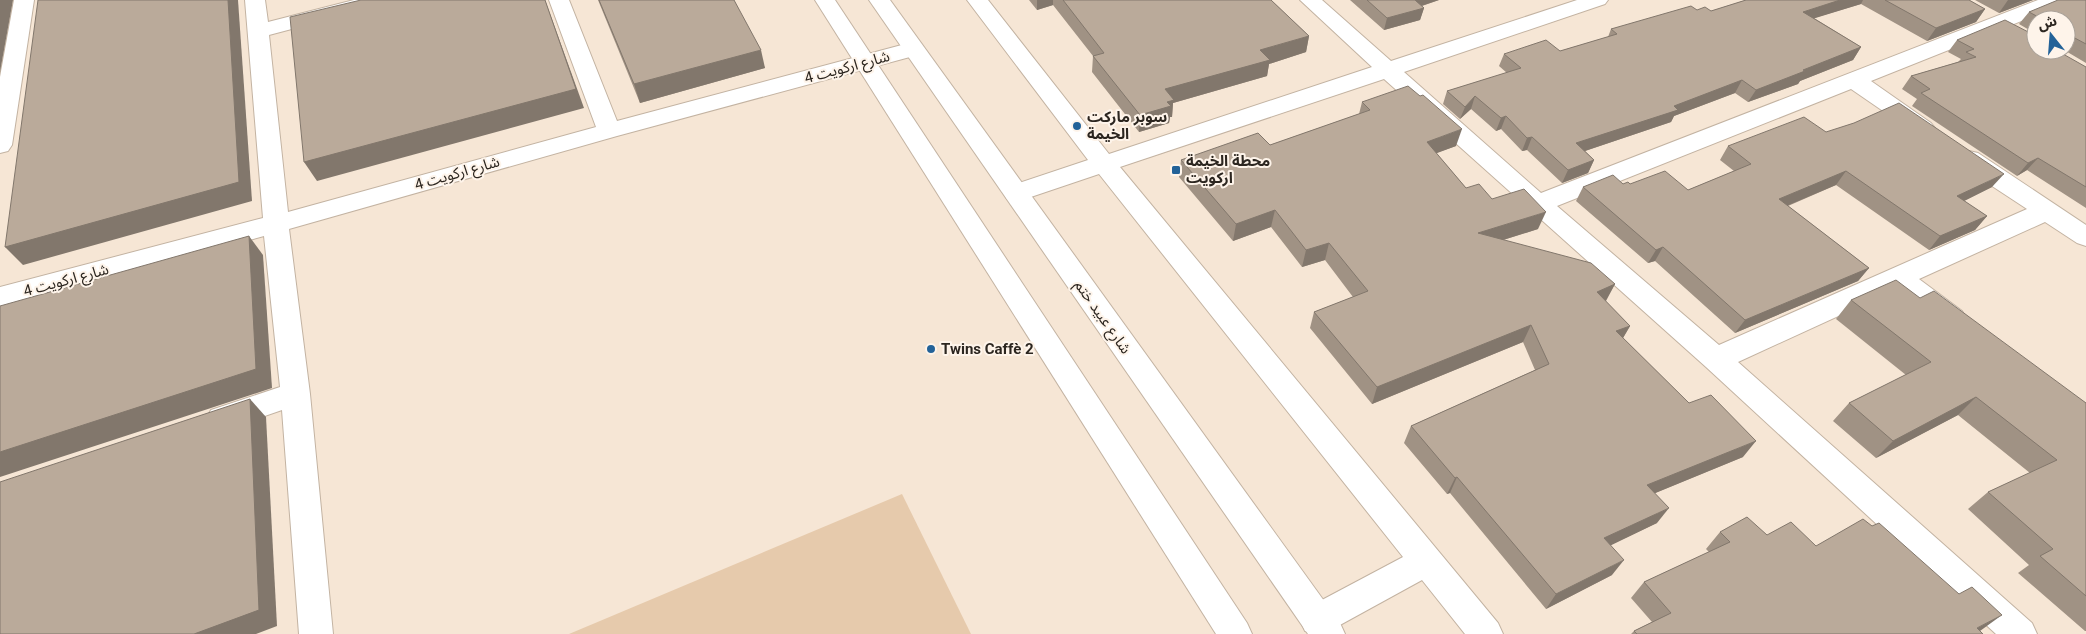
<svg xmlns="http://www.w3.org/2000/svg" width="2086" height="634" font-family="Roboto,'Noto Sans Arabic',sans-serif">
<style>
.green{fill:#e6caac}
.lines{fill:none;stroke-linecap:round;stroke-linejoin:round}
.minor-casing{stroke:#c3b3a2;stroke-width:2}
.primary-casing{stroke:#c3b3a2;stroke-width:2}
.minor{fill:#fff;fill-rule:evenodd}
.primary{fill:#fff;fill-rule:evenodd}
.wall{fill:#a09284}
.shaded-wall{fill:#82776c}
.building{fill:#baaa9a;stroke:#82776c}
.poi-dot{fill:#236298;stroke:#fef4ea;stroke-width:2}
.labels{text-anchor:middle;stroke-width:4;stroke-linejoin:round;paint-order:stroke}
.street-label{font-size:15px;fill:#2c2620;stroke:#fef4ea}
.poi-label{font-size:15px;font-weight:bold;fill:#2c2620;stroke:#fef4ea;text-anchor:start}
</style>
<rect width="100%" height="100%" fill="#f6e6d5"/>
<polygon class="green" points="902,494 971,634 569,634"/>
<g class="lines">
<g class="minor-casing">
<g id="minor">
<polygon points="14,0 34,0 12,145 8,151 0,153 0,77"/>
<polygon points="245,0 265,0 268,22 354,0 389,0 386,4 269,35 288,212 596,127 549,0 569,0 617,121 913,42 921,44 924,49 921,54 617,136 289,229 310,394 333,634 299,634 282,410 221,431 211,428 206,419 211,410 280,387 264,236 0,307 0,287 263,218"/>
<path d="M967 0H988L1109 154 1372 67 1300 0H1322L1391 61 1577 0H1608L1605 4 1404 72 1541 193 2038 0H2067L2064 4 1871 81 1931 123 1935 128 1931 133 1923 136 1915 133 1851 89 1557 206 1719 345 2027 209 1960 165 1957 159 1960 153 1969 151 1978 153 2086 225V246L2077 243 2045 222 1919 279 1962 311 1966 318 1962 325 1952 328 1942 325 1895 290 1738 362 2032 623 2037 634H1996L1706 367 1384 79 1120 167 1498 623 1503 634H1465L1422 580 1329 631C1320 634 1314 634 1305 631L1300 620 1305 609 1403 557 1099 174 1016 202 1007 199 1004 193 1007 187 1088 160Z"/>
</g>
</g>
<g class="primary-casing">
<g id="primary">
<polygon points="815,0 835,0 1247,623 1252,634 1216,634"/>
<polygon points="869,0 890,0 1340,623 1345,634 1308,634"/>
</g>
</g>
<use href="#minor" class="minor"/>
<use href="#primary" class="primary"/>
</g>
<g class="wall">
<polygon points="598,0 734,0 765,68 640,103"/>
<polygon points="1029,0 1271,0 1309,36 1306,52 1269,64 1267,76 1173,103 1172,117 1170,117 1169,123 1139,132 1092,72 1093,56 1053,5 1037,10"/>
<polygon points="1350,0 1439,0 1422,6 1424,8 1420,20 1384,30"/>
<polygon points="1746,0 1969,0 1985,9 1976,22 1927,41 1861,4 1814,18 1861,47 1853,60 1800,81 1798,84 1748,102 1735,93 1674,116 1671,122 1585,151 1594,160 1588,173 1562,183 1527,150 1522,151 1501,129 1496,131 1471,109 1460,119 1443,104 1447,91 1507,73 1499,66 1504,54 1560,51 1608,37 1611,29 1697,10 1711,11"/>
<polygon points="1975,0 2033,0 1999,13"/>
<polygon points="2086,0 2086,63 2064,50 2066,50 2066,20 2036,20 2036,34 2019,24 2029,12"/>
<polygon points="1957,40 2036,50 2086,67 2086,208 2027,170 2017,176 1912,106 1917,99 1902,89 1911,76 1958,62 1961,59 1948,52"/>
<polygon points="1362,102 1456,146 1436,153 1466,188 1492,199 1538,229 1503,240 1615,284 1605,301 1630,326 1623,338 1743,457 1655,493 1657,523 1610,545 1612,575 1546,609 1450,493 1447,494 1404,443 1411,426 1535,370 1523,342 1372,404 1310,328 1314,312 1353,297 1325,260 1302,267 1271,227 1233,241 1179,177 1181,160 1270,145 1359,114"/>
<polygon points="1826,132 1992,187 1964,201 1987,216 1975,230 1929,250 1836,185 1788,206 1869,268 1858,281 1735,333 1655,261 1648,263 1576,201 1583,187 1623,184 1688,190 1734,171 1720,160 1728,146"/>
<polygon points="1920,298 2086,403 2086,631 2085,631 2018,573 2029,565 1968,509 1988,492 2030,473 1958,415 1876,458 1833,421 1849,403 1906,375 1836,319 1851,300"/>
<polygon points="1720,532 1767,535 1816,546 1980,631 1983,634 1631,634 1634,631 1652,622 1631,598 1644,582 1709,552 1706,549"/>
</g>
<g class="shaded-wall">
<polygon points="0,0 13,0 0,72"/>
<polygon points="228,0 238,0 252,201 23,265 5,247"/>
<polygon points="545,0 584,108 317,181 304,162"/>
<polygon points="1037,0 1053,0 1053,5 1037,10"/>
<polygon points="1412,0 1439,0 1409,10"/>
<polygon points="1840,0 1863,0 1861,4 1796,24 1803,12"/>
<polygon points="2008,0 2033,0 1999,13"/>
<polygon points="1424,8 1420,20 1384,30 1387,18"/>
<polygon points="1985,9 1976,22 1927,41 1936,28"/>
<polygon points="1309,36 1306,52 1269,64 1267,76 1173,103 1172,117 1170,117 1169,123 1139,132 1140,115 1165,89 1260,50"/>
<polygon points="1861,47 1853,60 1800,81 1798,84 1748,102 1756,90 1803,70"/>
<polygon points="761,50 765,68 640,103 634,84"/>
<polygon points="1742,80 1735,93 1674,116 1671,122 1570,156 1576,143"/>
<polygon points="1475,96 1471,109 1460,119 1465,107"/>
<polygon points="1506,116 1501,129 1496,131 1501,118"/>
<polygon points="1462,129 1456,146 1421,159 1427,142"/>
<polygon points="1532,137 1527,150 1522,151 1527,138"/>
<polygon points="2038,158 2027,170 2017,176 2028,163"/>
<polygon points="1594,160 1588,173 1562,183 1568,170"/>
<polygon points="1846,171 1836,185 1770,213 1779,199"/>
<polygon points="2004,174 1992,187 1946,210 1957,196"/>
<polygon points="1275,210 1271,227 1233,241 1236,224"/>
<polygon points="1546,212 1538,229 1471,250 1478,233"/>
<polygon points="1987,216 1975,230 1929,250 1940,236"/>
<polygon points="249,236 263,255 272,388 0,477 0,452"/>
<polygon points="1329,243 1325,260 1302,267 1306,250"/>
<polygon points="1663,247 1655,261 1648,263 1656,250"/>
<polygon points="1869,268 1858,281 1735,333 1745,320"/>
<polygon points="1615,284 1606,301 1587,309 1597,292"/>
<polygon points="1531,325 1523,342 1372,404 1377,387"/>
<polygon points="1630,326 1620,343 1616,331"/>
<polygon points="1976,397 1958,415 1876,458 1893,441"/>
<polygon points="250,399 266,417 277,626 256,634 194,634"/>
<polygon points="1756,441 1743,457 1636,501 1647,485"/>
<polygon points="1457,477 1450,493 1447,494 1455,478"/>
<polygon points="1669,508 1657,523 1593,554 1604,538"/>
<polygon points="1624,560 1612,575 1546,609 1556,594"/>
<polygon points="2002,615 1980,631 1977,628"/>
</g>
<g class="building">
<polygon points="38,0 228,0 239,182 5,247"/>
<polygon points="361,0 545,0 576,89 304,162 290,17"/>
<polygon points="599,0 734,0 761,50 634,84"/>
<polygon points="1063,0 1271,0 1309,36 1260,50 1270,60 1165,89 1174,100 1167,102 1171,106 1140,115 1093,56 1104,53"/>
<polygon points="1367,0 1415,0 1424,8 1387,18"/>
<polygon points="1746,0 1840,0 1803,12 1861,47 1803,70 1805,71 1756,90 1742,80 1674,106 1678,110 1576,143 1594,160 1568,170 1532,137 1527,138 1506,116 1501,118 1475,96 1465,107 1447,91 1521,68 1504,54 1546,40 1560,51 1617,34 1611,29 1691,6 1697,10 1705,7 1711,11"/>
<polygon points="1885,0 1969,0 1985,9 1936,28"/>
<polygon points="2058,0 2086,0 2086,44 2071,36 2066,36 2066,20 2044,20 2029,12"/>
<polygon points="2005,20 2036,36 2036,50 2056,50 2086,67 2086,187 2038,158 2028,163 1921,93 1930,89 1911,76 1976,57 1966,52 1974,49 1957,40"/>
<polygon points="1408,86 1420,96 1423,95 1462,129 1427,142 1466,188 1479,184 1492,199 1524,189 1546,212 1478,233 1591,263 1615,284 1597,292 1630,326 1616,331 1689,403 1711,395 1756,441 1647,485 1669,508 1604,538 1624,560 1556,594 1457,477 1455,478 1411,426 1549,364 1531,325 1377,387 1314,312 1368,291 1329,243 1306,250 1275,210 1236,224 1181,160 1258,133 1270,145 1370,110 1362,102"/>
<polygon points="1899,103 2004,174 1957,196 1987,216 1940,236 1846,171 1779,199 1869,268 1745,320 1663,247 1656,250 1583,187 1613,175 1623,184 1628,182 1630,184 1665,171 1688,190 1751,164 1728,146 1804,117 1826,132 1854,123"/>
<polygon points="249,236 256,369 0,452 0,306"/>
<polygon points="1896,280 1920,298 1934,291 2086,403 2086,596 2040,556 2053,549 1988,492 2057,460 1976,397 1893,441 1849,403 1931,362 1851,300"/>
<polygon points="250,399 259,610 194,634 0,634 0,482"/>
<polygon points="1747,517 1767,535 1791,522 1816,546 1863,519 1872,526 1879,523 1959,594 1972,587 2002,615 1977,628 1983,634 1637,634 1634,631 1671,613 1644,582 1730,542 1720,532"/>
</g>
<g class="poi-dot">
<circle cx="1077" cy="126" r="5"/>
<rect x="1171" y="165" width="10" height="10" rx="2.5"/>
<circle cx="931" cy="349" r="5"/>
</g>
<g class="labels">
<g class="street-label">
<text transform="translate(847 67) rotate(-15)" y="5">شارع اركويت 4</text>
<text transform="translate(457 173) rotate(-16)" y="5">شارع اركويت 4</text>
<text transform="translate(66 280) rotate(-15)" y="5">شارع اركويت 4</text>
<text transform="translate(1103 317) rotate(55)" y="5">شارع عبيد ختم</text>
</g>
<g class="poi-label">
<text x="1087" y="122">سوبر ماركت<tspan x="1087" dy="17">الخيمة</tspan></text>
<text x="1186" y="166">محطة الخيمة<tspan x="1186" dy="17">اركويت</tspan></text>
<text x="941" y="354">Twins Caffè 2</text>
</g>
</g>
<g transform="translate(2051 35) rotate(343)"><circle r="24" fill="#fef4ea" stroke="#aaa299"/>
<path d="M0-4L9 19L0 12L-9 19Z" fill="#236298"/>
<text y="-8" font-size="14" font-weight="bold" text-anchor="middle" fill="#2c2620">ش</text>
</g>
</svg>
